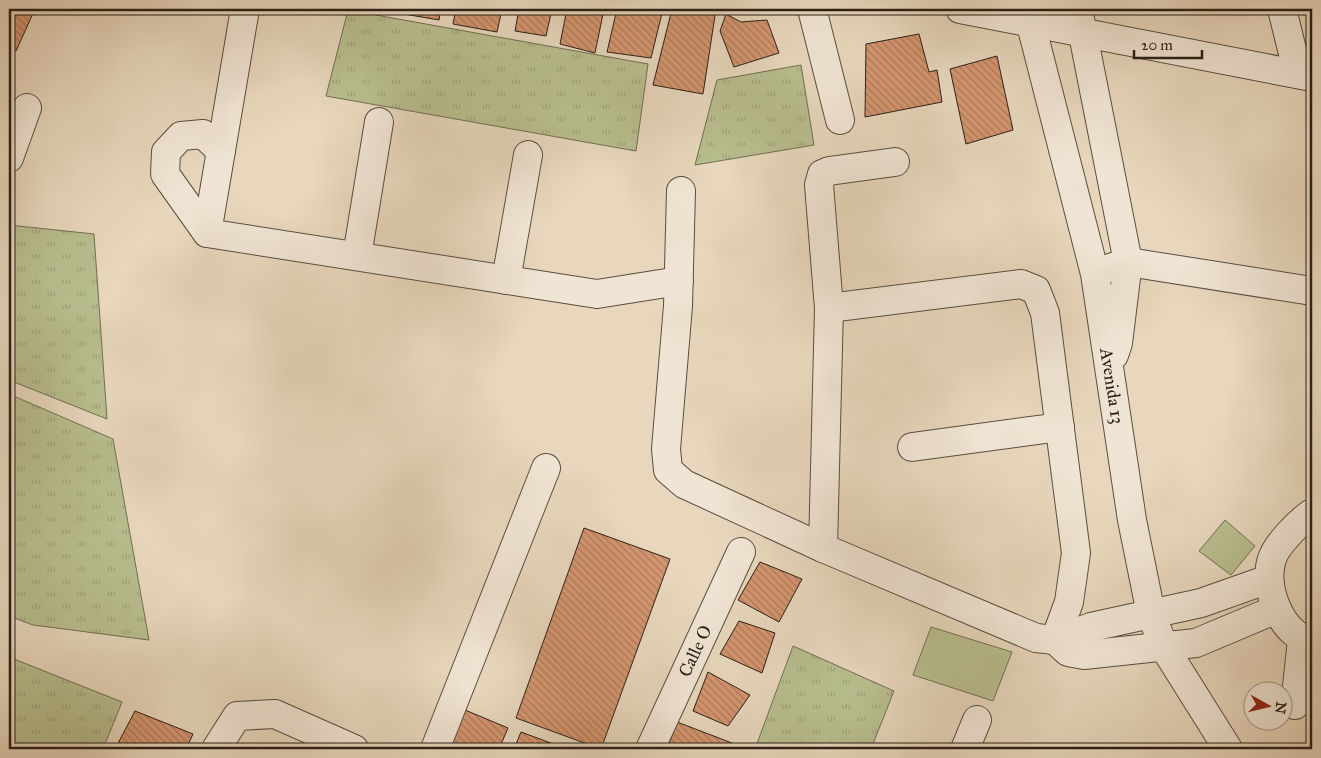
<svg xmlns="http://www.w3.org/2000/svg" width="1321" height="758" font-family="'IM FELL Great Primer',serif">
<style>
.grass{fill:url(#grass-tufts);stroke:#706f52}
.green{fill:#b8be8f;stroke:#706f52}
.building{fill:url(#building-back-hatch);stroke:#292016}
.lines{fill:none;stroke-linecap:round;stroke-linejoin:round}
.minor-casing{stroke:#594e40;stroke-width:30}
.minor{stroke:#f0e5d4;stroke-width:28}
.labels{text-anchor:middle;stroke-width:4;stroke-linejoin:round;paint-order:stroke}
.street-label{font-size:18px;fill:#292016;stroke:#f0e5d4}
</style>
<defs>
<pattern id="grass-tufts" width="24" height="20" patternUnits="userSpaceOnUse" patternTransform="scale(1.25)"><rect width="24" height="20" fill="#b8be8f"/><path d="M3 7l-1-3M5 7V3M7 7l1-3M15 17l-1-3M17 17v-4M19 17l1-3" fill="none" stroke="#9ea37b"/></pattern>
<pattern id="building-back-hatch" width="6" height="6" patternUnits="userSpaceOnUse" patternTransform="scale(1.25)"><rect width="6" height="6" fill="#d59670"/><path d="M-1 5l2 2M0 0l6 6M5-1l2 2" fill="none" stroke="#ad7a5b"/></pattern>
</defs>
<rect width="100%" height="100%" fill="#e8d7bd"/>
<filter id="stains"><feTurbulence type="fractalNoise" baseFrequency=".004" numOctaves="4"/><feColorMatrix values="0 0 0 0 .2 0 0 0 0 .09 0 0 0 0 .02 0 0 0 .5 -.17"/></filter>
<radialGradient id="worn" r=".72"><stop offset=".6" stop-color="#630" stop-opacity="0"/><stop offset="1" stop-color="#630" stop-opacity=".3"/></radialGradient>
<g class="grass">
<polygon points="348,10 648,64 636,151 326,96"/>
<polygon points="801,65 814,145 695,165 717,80"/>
<polygon points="9,225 94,234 107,419 9,380"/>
<polygon points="9,394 113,439 149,640 33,625 9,616"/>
<polygon points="793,646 894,691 871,749 755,749"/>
<polygon points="9,657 122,702 103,749 9,749"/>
</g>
<g class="green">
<polygon points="1225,520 1255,546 1231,575 1199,551"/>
<polygon points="931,627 1012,652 993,701 913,675"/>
</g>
<g class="building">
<polygon points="9,9 35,9 16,51 9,48"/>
<polygon points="405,9 441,9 439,20 404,14"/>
<polygon points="456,9 502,9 497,32 453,24"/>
<polygon points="519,9 552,9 546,36 515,31"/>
<polygon points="567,9 604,9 595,53 560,44"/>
<polygon points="617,9 663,9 651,58 607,52"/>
<polygon points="672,9 716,9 703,94 653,85"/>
<polygon points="726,14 741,22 767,20 779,53 734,67 720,31"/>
<polygon points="919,34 929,72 937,70 942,102 865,117 866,44"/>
<polygon points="997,56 1013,130 966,144 950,69"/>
<polygon points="584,528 670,559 601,749 516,718"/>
<polygon points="760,562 802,579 779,622 738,600"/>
<polygon points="739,621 775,633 762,673 720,654"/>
<polygon points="708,672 750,695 728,726 693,711"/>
<polygon points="465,710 508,728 499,749 448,749"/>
<polygon points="135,711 193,734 186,749 115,749"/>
<polygon points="677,722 745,748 667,749"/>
<polygon points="521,732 567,749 514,749"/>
</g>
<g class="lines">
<g class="minor-casing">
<g id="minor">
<polyline points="245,9 207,233 597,294 679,281"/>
<polyline points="812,9 840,120"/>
<polyline points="960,9 1312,77"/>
<polyline points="1027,9 1095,274 1132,520 1151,614 1164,647 1228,749"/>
<polyline points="1078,9 1128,262 1118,343 1114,355"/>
<polyline points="1282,9 1298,74"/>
<polyline points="9,158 27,108"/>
<polyline points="681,191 678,306 666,449 668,470 684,484 823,548 1036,638 1055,640 1091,627 1201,603 1269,579"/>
<polyline points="207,233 165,174 166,152 181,136 203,134 221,151"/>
<polyline points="357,256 379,122"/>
<polyline points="1110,268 1128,262 1312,291"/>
<polyline points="506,280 528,155"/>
<polyline points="829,308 1021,284 1036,290 1045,313 1076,553 1069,602 1055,640"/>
<polyline points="912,447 1060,427"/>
<path d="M1312 513C1300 521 1276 545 1272 559 1262 587 1282 637 1312 641"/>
<polyline points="823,548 829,308 819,185 822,174 829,171 895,162"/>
<polyline points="1055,640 1068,652 1084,655 1196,643 1277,609"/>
<polyline points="1295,705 1302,640"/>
<polyline points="216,749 237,716 275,714 354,749"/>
<polyline points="435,749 546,468"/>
<polyline points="650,749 741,552"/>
<polyline points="965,749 977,720"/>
</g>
</g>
<use href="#minor" class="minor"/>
</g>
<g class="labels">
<g class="street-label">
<text transform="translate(1112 386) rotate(81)" y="6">Avenida 13</text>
<text transform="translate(695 651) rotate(-65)" y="6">Calle O</text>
</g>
</g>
<rect width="1321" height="758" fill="none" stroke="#e8d7bd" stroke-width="30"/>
<rect x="10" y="10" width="1301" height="738" fill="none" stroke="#292016" stroke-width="2.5"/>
<rect x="15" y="15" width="1291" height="728" fill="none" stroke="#292016"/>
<g transform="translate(1268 706) rotate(98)"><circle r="24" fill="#f0e5d4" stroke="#a09688"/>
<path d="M0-4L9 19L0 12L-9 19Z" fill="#8f2418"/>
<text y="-8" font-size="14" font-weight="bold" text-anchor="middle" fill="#292016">N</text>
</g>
<path d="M1134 50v8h68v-8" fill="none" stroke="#292016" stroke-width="2.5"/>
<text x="1141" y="50" font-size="15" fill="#292016" stroke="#f0e5d4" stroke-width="4" paint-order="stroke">20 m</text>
<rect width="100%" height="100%" filter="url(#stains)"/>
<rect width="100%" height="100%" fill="url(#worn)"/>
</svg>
